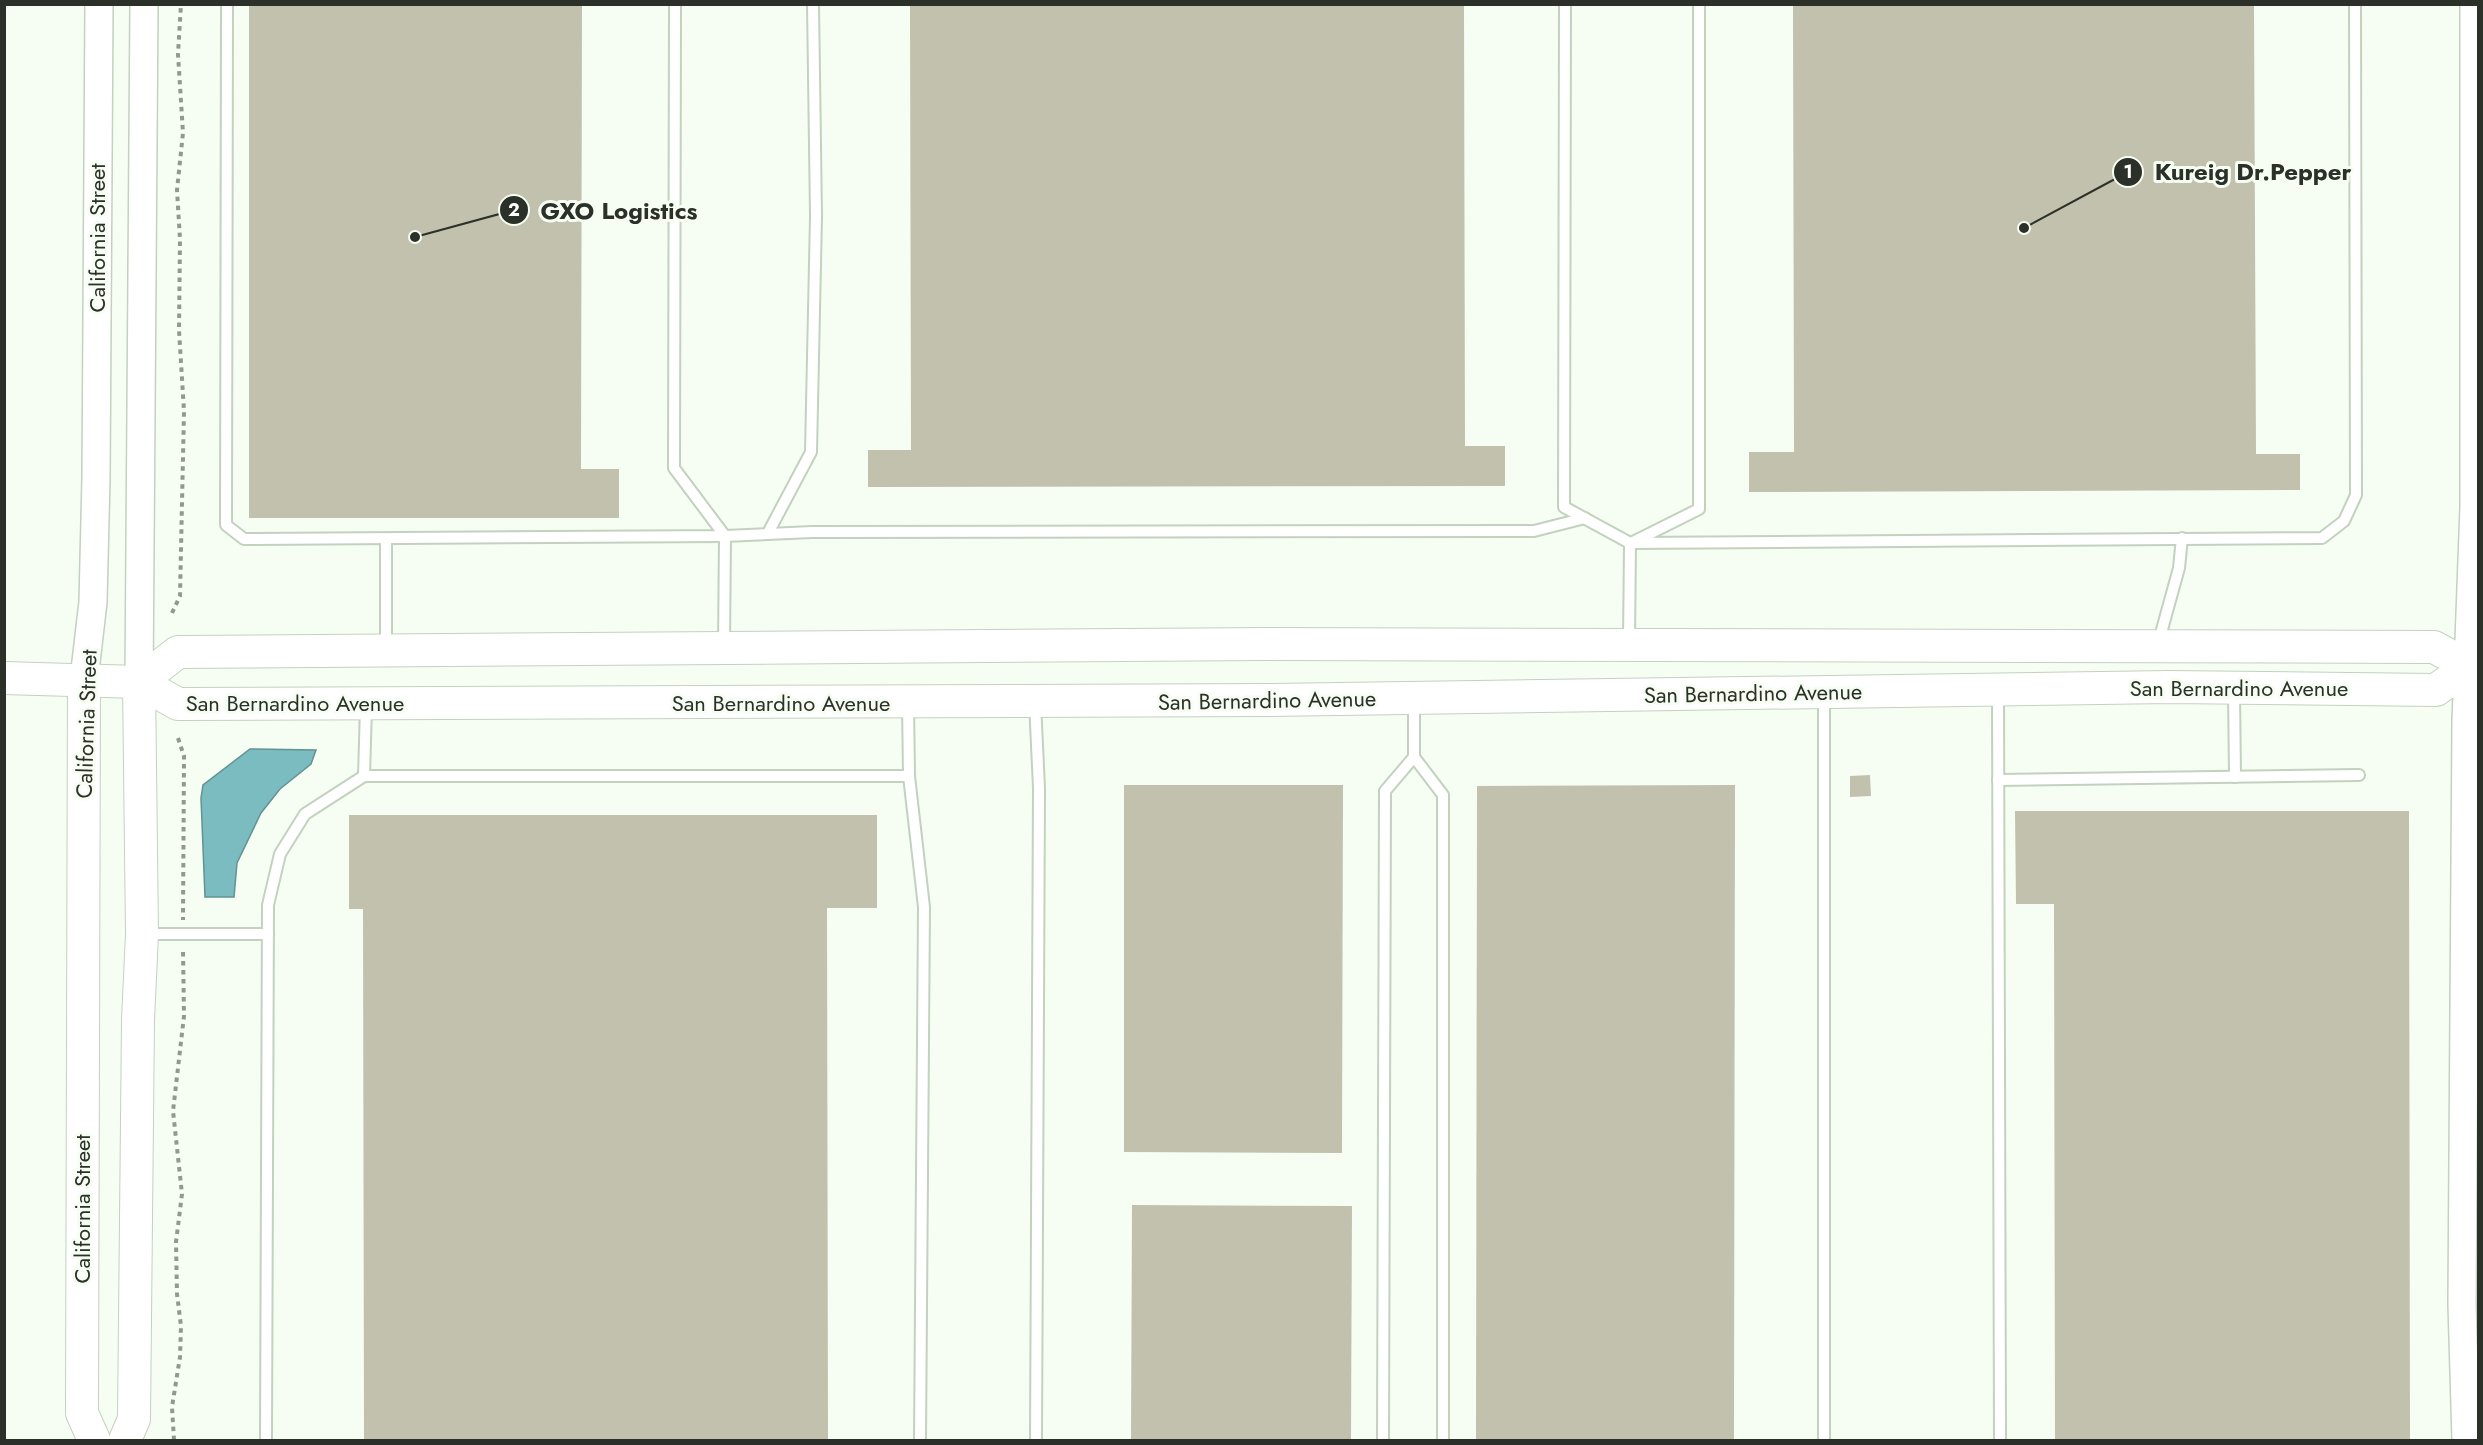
<svg xmlns="http://www.w3.org/2000/svg" width="2483" height="1445" font-family="Jost,sans-serif">
<style>
.water{fill:#7bbcc1;stroke:#639293;stroke-width:1.5}
.building{fill:#c2c1ad}
.lines{fill:none;stroke-linecap:round;stroke-linejoin:round}
.service-casing{stroke:#c3d1bf;stroke-width:14}
.tertiary-casing{stroke:#c3d1bf;stroke-width:30}
.secondary-casing{stroke:#c3d1bf;stroke-width:34}
.path{stroke:#92988f;stroke-width:4;stroke-dasharray:4.5 4.5;stroke-linecap:butt}
.service{stroke:#fff;stroke-width:10}
.tertiary{stroke:#fff;stroke-width:27}
.secondary{stroke:#fff;stroke-width:32}
.labels{text-anchor:middle;stroke-width:6;stroke-linejoin:round;paint-order:stroke}
.street-label{font-size:22px;fill:#2b3029;stroke:#f6fef3}
.leader{fill:none;stroke:#2b3029;stroke-width:2}
.callout-dot{fill:#2b3029;stroke:#f6fef3;stroke-width:2}
.mark-label{font-size:18px;text-anchor:middle;font-weight:bold;fill:#fff}
.callout-label{font-size:24px;text-anchor:middle;font-weight:bold;fill:#2b3029;stroke:#f6fef3;stroke-width:6;stroke-linejoin:round;paint-order:stroke}
</style>
<rect width="100%" height="100%" fill="#f6fef3"/>
<polygon class="water" points="250,749 316,750 311,764 280,789 261,813 237,863 234,897 205,897 201,798 203,785"/>
<g class="building">
<polygon points="249,4 582,4 581,469 619,469 619,518 249,518"/>
<polygon points="910,4 1464,4 1465,446 1505,446 1505,486 868,487 868,450 911,450"/>
<polygon points="1793,4 2254,4 2256,454 2300,454 2300,490 1749,492 1749,452 1794,452"/>
<polygon points="1870,775 1871,796 1850,797 1850,776"/>
<polygon points="1124,785 1343,785 1342,1153 1124,1152"/>
<polygon points="1735,785 1734,1440 1476,1440 1477,786"/>
<polygon points="2015,811 2409,811 2410,1440 2055,1440 2054,904 2016,904"/>
<polygon points="349,815 877,815 877,908 827,908 828,1440 364,1440 363,909 349,909"/>
<polygon points="1132,1205 1352,1206 1351,1440 1131,1440"/>
</g>
<g class="lines">
<g class="service-casing">
<g id="service">
<polyline points="227,4 226,525 244,539 725,536 812,532 1534,531 1585,518"/>
<polyline points="675,4 674,468 725,536 724,645"/>
<polyline points="1565,4 1564,507 1630,543 2322,538 2344,521 2356,495 2355,4"/>
<polyline points="768,533 811,452 816,216 813,4"/>
<polyline points="386,539 386,649"/>
<polyline points="1633,542 1699,509 1699,4"/>
<polyline points="1629,642 1630,543"/>
<polyline points="2158,644 2179,568 2182,538"/>
<polyline points="1998,691 2000,1440"/>
<polyline points="2234,691 2235,777"/>
<polyline points="1035,702 1039,788 1036,1440"/>
<polyline points="908,703 909,776 924,907 920,1440"/>
<polyline points="1414,757 1443,795 1443,1440"/>
<polyline points="364,776 366,707"/>
<polyline points="1998,780 2359,775"/>
<polyline points="145,934 268,934"/>
<polyline points="266,1440 268,905 280,854 305,814 364,776 909,776"/>
<polyline points="1383,1440 1385,791 1414,757 1414,701"/>
<polyline points="1824,1440 1824,694"/>
</g>
</g>
<g class="tertiary-casing">
<g id="tertiary">
<polyline points="84,679 93,602 96,478 99,4"/>
<polyline points="139,682 144,4"/>
<polyline points="2466,1440 2462,1304 2466,721 2474,507 2474,4"/>
</g>
</g>
<g class="secondary-casing">
<g id="secondary">
<polyline points="4,678 139,682 178,704 1268,700 2169,687 2436,690 2469,666"/>
<polyline points="84,679 82,1413 94,1440"/>
<polyline points="139,682 178,652 1267,644 2434,647 2469,666 2478,666"/>
<polyline points="125,1440 134,1419 138,1020 142,934 139,682"/>
</g>
</g>
<g class="path">
<polyline points="172,613 180,596 184,411 179,330 180,239 177,190 183,133 178,54 181,4"/>
<polyline points="178,738 184,756 183,920"/>
<polyline points="174,1440 172,1407 180,1357 181,1326 177,1294 176,1242 182,1194 173,1111 184,1016 183,949"/>
</g>
<use href="#service" class="service"/>
<use href="#tertiary" class="tertiary"/>
<use href="#secondary" class="secondary"/>
</g>
<g class="labels">
<g class="street-label">
<text transform="translate(97 238) rotate(-90)" y="8">California Street</text>
<text x="2239" y="696">San Bernardino Avenue</text>
<text transform="translate(1753 693) rotate(-1)" y="8">San Bernardino Avenue</text>
<text transform="translate(1267 700) rotate(-1)" y="8">San Bernardino Avenue</text>
<text x="295" y="711">San Bernardino Avenue</text>
<text x="781" y="711">San Bernardino Avenue</text>
<text transform="translate(86 724) rotate(-88)" y="8">California Street</text>
<text transform="translate(82 1209) rotate(-90)" y="8">California Street</text>
</g>
</g>
<path class="leader" d="M2024 228L2128 172M415 237L514 210"/>
<g class="callout-dot">
<circle cx="2024" cy="228" r="6"/>
<circle cx="415" cy="237" r="6"/>
<circle cx="2128" cy="172" r="15"/>
<circle cx="514" cy="210" r="15"/>
</g>
<g class="mark-label">
<text x="2128" y="178">1</text>
<text x="514" y="216">2</text>
</g>
<g class="callout-label">
<text x="2253" y="180">Kureig Dr.Pepper</text>
<text x="619" y="219">GXO Logistics</text>
</g>
<rect width="2483" height="1445" fill="none" stroke="#2b3029" stroke-width="12"/>
</svg>
